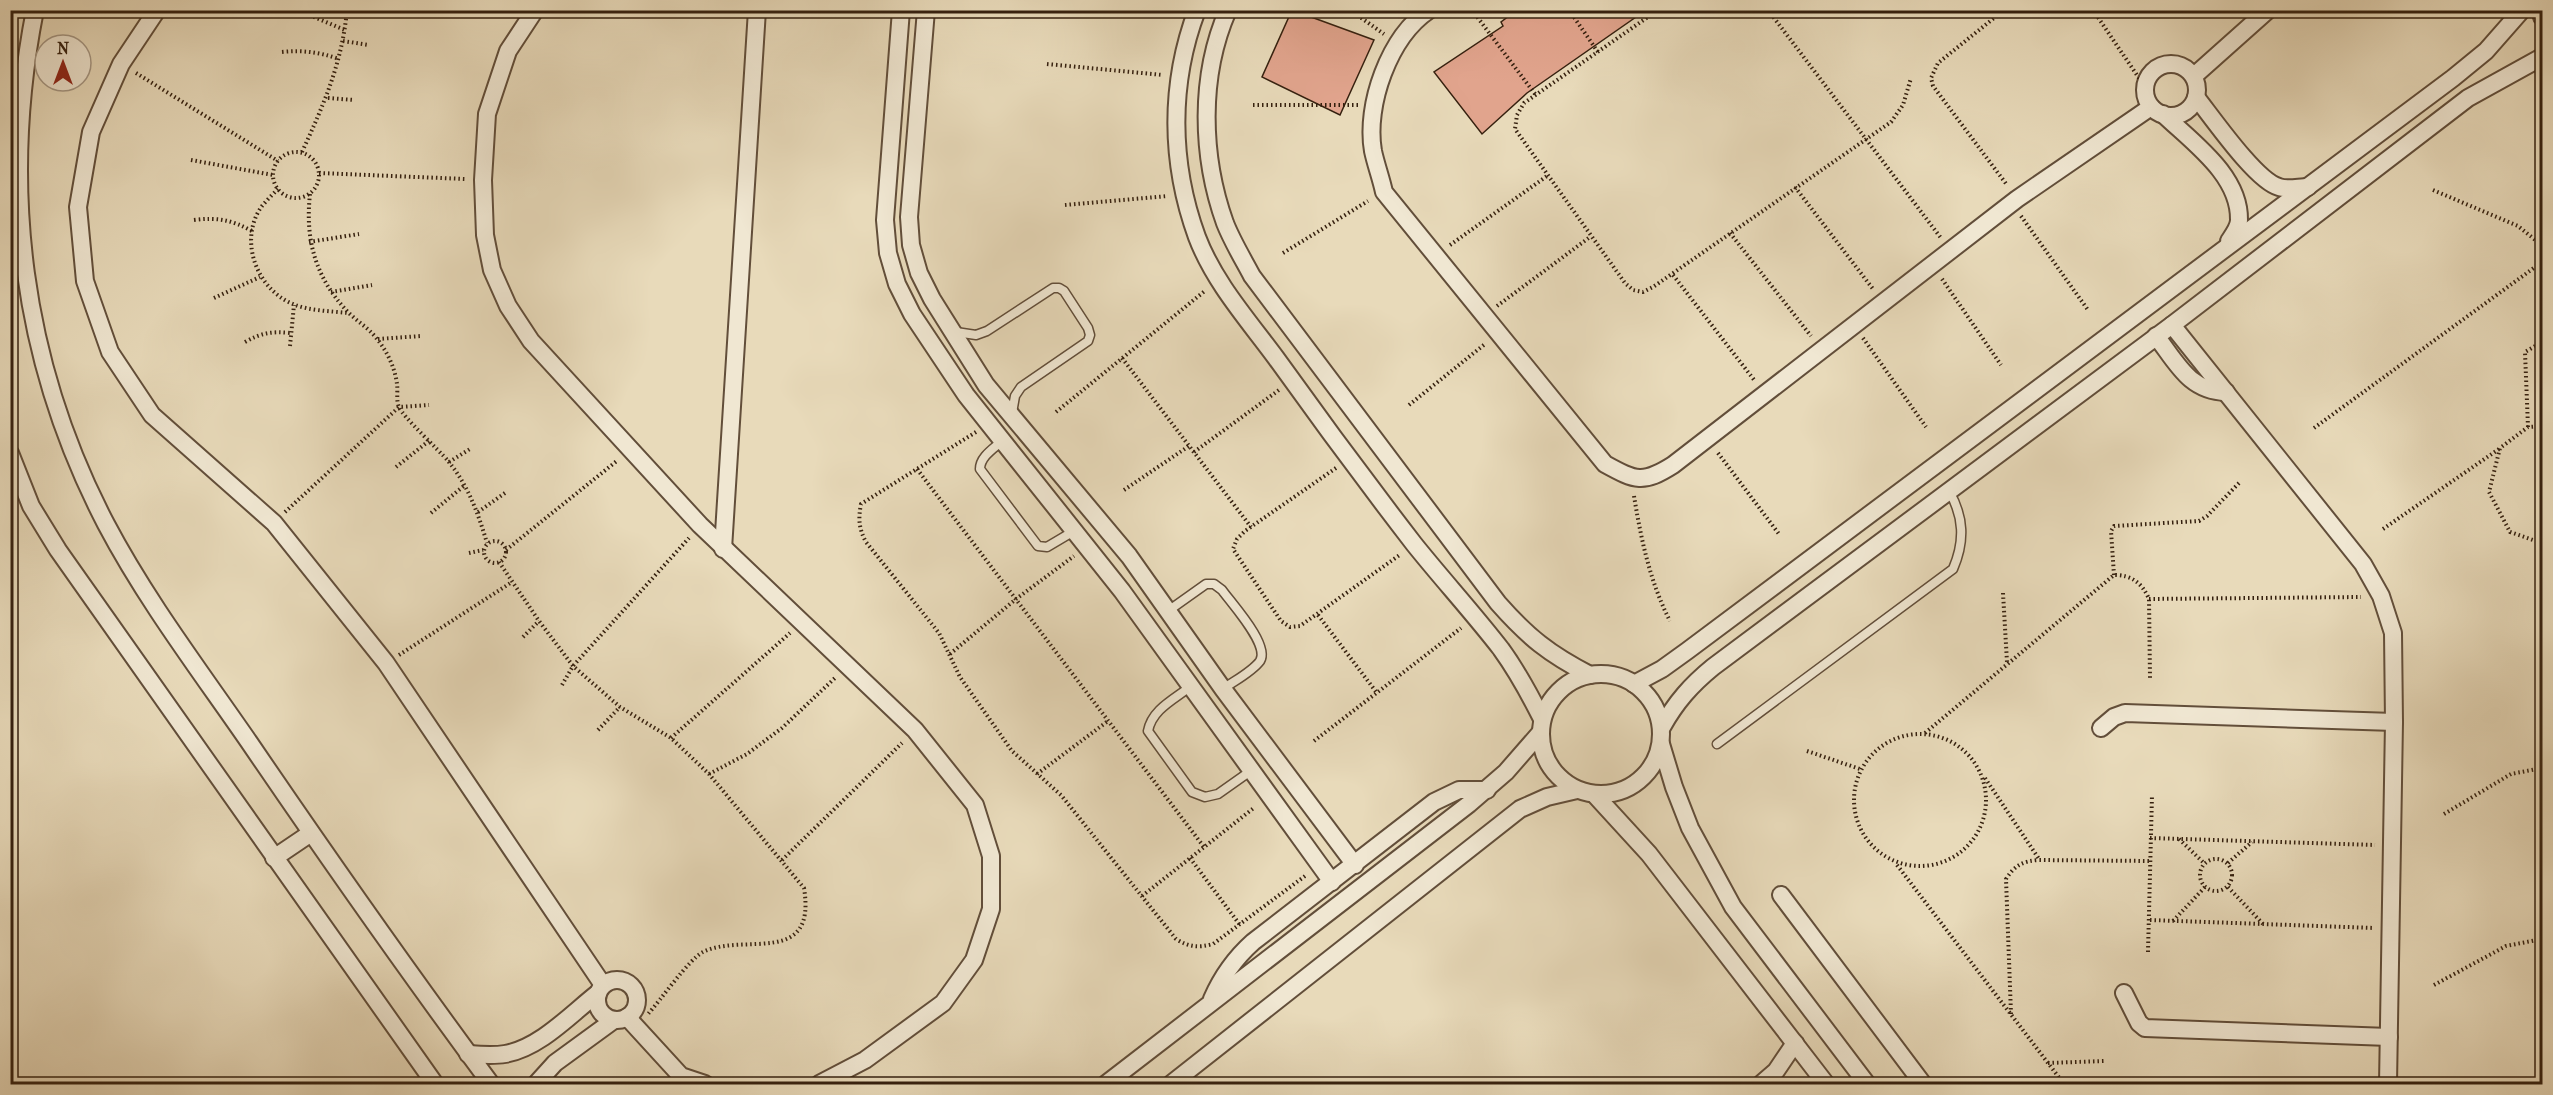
<svg xmlns="http://www.w3.org/2000/svg" width="2553" height="1095" font-family="'IM FELL French Canon',serif">
<style>
.building{fill:#e1a48d;stroke:#35200f;stroke-width:1.5}
.lines{fill:none;stroke-linecap:round;stroke-linejoin:round}
.service-casing{stroke:#624e3a;stroke-width:11}
.minor-casing{stroke:#624e3a;stroke-width:20}
.path{stroke:#35200f;stroke-width:4;stroke-dasharray:1.5 3;stroke-linecap:butt}
.service{stroke:#f0e7d2;stroke-width:8}
.minor{stroke:#f0e7d2;stroke-width:16}
</style>
<rect width="100%" height="100%" fill="#e8daba"/>
<filter id="stains"><feTurbulence type="fractalNoise" baseFrequency=".00333" numOctaves="4"/><feColorMatrix values="0 0 0 0 .2 0 0 0 0 .09 0 0 0 0 .02 0 0 0 .5 -.17"/></filter>
<radialGradient id="worn" r=".72"><stop offset=".6" stop-color="#630" stop-opacity="0"/><stop offset="1" stop-color="#630" stop-opacity=".3"/></radialGradient>
<g class="building">
<polygon points="1292,10 1374,40 1340,115 1262,77"/>
<polygon points="1517,10 1646,10 1527,93 1482,134 1434,72 1503,26 1501,22"/>
</g>
<g class="lines">
<g class="service-casing">
<g id="service">
<polyline points="956,332 976,335 987,331 1053,288 1059,288 1064,291 1088,328 1090,335 1088,341 1021,387 1015,396 1012,413"/>
<path d="M1002 441C993 449 980 457 980 469L1038 546 1047 547 1074 531"/>
<path d="M1168 611 1206 584H1214L1222 590C1232 604 1270 645 1260 661 1252 672 1234 681 1223 689"/>
<path d="M1191 686C1175 699 1152 709 1148 731L1192 792 1205 797 1218 794 1252 770"/>
<path d="M1717 744 1953 569C1965 541 1964 517 1949 491"/>
</g>
</g>
<g class="minor-casing">
<g id="minor">
<path d="M35 10C0 187 22 363 106 524 146 600 200 671 249 742 328 858 408 972 491 1084"/>
<polyline points="157,10 121,64 91,132 78,207 85,281 110,352 152,415 274,523 386,663 603,985"/>
<polyline points="535,10 508,51 487,114 483,180 485,235 492,270 508,306 531,341 700,525 915,730 975,805 991,856 991,909 974,960 943,1003 865,1060 819,1084"/>
<polyline points="901,10 885,220 888,253 897,284 912,314 966,395 1122,591 1332,882"/>
<polyline points="926,10 909,217 911,245 919,273 932,299 986,385 1129,556 1223,689 1355,865"/>
<path d="M1197 10C1169 84 1170 163 1197 237 1214 282 1248 320 1276 358 1321 421 1367 483 1414 544 1442 579 1474 614 1501 649 1517 671 1530 695 1542 719"/>
<path d="M1228 10C1199 76 1201 156 1225 223 1232 241 1243 259 1252 276L1498 603C1528 637 1549 654 1590 675"/>
<path d="M1429 10C1389 37 1365 105 1373 151 1376 165 1381 178 1384 192L1605 464C1636 481 1643 484 1673 465L2017 199 2151 107"/>
<polyline points="2541,10 2542,17"/>
<circle cx="2171" cy="90" r="26"/>
<polyline points="2194,76 2268,10"/>
<path d="M2196 97C2212 117 2256 181 2279 187 2287 190 2299 187 2308 187"/>
<path d="M2163 114C2192 142 2240 175 2239 220 2239 227 2233 235 2229 241"/>
<polyline points="2172,325 2363,564 2381,596 2393,633 2394,722 2388,1084"/>
<path d="M2156 336C2177 363 2189 391 2226 392"/>
<polyline points="10,453 31,506 58,550 435,1084"/>
<polyline points="723,549 757,10"/>
<circle cx="1601" cy="734" r="60"/>
<polyline points="1634,684 1662,669 1687,651 2453,78 2486,51 2522,10"/>
<path d="M1662 727C1676 702 1691 685 1713 667L2172 325 2468 98 2542 57"/>
<polyline points="2101,728 2114,717 2125,713 2394,722"/>
<polyline points="1661,744 1674,787 1690,828 1733,907 1867,1084"/>
<polyline points="1595,795 1649,854 1826,1084"/>
<polyline points="274,858 311,833"/>
<polyline points="1781,895 1923,1084"/>
<circle cx="617" cy="1000" r="20"/>
<polyline points="2124,993 2139,1023 2145,1028 2389,1037"/>
<path d="M1212 999C1222 976 1234 959 1253 942L1434 802 1459 790H1487"/>
<polyline points="627,1017 681,1076 705,1084"/>
<path d="M468 1054C481 1055 493 1056 505 1054 540 1048 571 1014 598 993"/>
<polyline points="536,1084 555,1063 614,1020"/>
<polyline points="1106,1084 1469,804 1506,772 1540,733"/>
<polyline points="1171,1084 1520,809 1547,797 1577,790"/>
<polyline points="1761,1084 1776,1071 1795,1043"/>
</g>
</g>
<g class="path">
<polyline points="297,10 345,30"/>
<polyline points="1350,10 1384,34"/>
<polyline points="1472,10 1535,94"/>
<polyline points="1569,10 1598,52"/>
<polyline points="1658,10 1524,103 1517,115 1515,129 1625,283 1633,290 1643,292 1653,287 1891,122 1903,105 1911,78"/>
<polyline points="1768,10 1941,238"/>
<polyline points="2004,10 1938,63 1931,78 1933,86 2007,185"/>
<polyline points="2093,10 2145,87"/>
<polyline points="343,41 369,45"/>
<path d="M282 52C303 50 319 52 339 59"/>
<polyline points="1047,64 1163,75"/>
<polyline points="136,73 278,161"/>
<polyline points="328,98 354,100"/>
<polyline points="1253,105 1358,105"/>
<path d="M302 152C324 104 342 63 347 10"/>
<circle cx="296" cy="175" r="23"/>
<polyline points="191,160 273,175"/>
<polyline points="319,173 465,179"/>
<polyline points="1795,187 1873,289"/>
<path d="M278 189C273 194 267 200 262 206 238 239 256 289 293 304 309 311 331 311 348 313"/>
<polyline points="2433,190 2518,226 2539,243"/>
<path d="M310 194C305 239 315 277 347 311 356 321 368 327 377 339 387 351 395 368 397 384 398 391 396 401 399 407 402 416 439 450 448 461 468 485 478 513 487 543"/>
<polyline points="1065,205 1168,196"/>
<polyline points="2021,216 2088,310"/>
<path d="M194 220C217 217 232 220 252 231"/>
<polyline points="1730,233 1811,336"/>
<polyline points="2542,233 2539,243 2542,259"/>
<polyline points="309,242 359,234"/>
<polyline points="1450,245 1547,176"/>
<polyline points="1283,253 1368,201"/>
<polyline points="1673,275 1755,381"/>
<polyline points="1942,279 2001,365"/>
<polyline points="331,292 372,285"/>
<polyline points="214,298 260,277"/>
<polyline points="1497,306 1590,237"/>
<polyline points="1863,338 1926,427"/>
<polyline points="378,339 421,336"/>
<path d="M245 342C261 333 272 331 290 333"/>
<polyline points="290,346 294,305"/>
<polyline points="1122,358 1251,527"/>
<polyline points="1409,405 1485,344"/>
<polyline points="1056,412 1206,290"/>
<polyline points="2542,426 2528,427 2500,448 2489,492 2510,532 2542,543"/>
<polyline points="2528,427 2525,352 2542,342"/>
<polyline points="2314,428 2542,262"/>
<path d="M976 432 861 504C858 519 859 529 866 542L939 633 960 677 1012 751 1061 795 1176 939C1189 947 1198 948 1213 944L1305 876"/>
<polyline points="1194,452 1279,390"/>
<polyline points="1718,453 1779,534"/>
<polyline points="449,462 470,449"/>
<polyline points="396,467 430,440"/>
<polyline points="1336,468 1245,531 1237,539 1233,549 1281,621 1290,627 1300,626 1401,554"/>
<polyline points="917,469 1204,847"/>
<polyline points="1124,490 1189,446"/>
<path d="M1634 496C1641 539 1650 582 1670 621"/>
<polyline points="285,512 399,407 429,405"/>
<polyline points="478,512 505,493"/>
<polyline points="431,513 465,485"/>
<polyline points="2383,529 2499,449"/>
<circle cx="495" cy="552" r="11"/>
<polyline points="506,550 618,460"/>
<polyline points="469,553 483,550"/>
<path d="M499 562 539 621 573 666 620 707 671 738 709 774 804 888C817 968 743 932 703 952 689 959 660 1001 648 1014"/>
<polyline points="2114,575 2111,531 2114,526 2199,521 2207,516 2239,483"/>
<polyline points="2003,593 2007,662"/>
<polyline points="2149,599 2361,597"/>
<polyline points="1318,615 1377,693"/>
<polyline points="523,637 539,621"/>
<polyline points="950,654 1016,599 1074,556"/>
<polyline points="399,655 512,582"/>
<polyline points="562,685 573,666 689,538"/>
<polyline points="598,730 620,707"/>
<path d="M1925 733 2114 575C2132 575 2142 583 2149 599L2150 678"/>
<circle cx="1920" cy="800" r="66"/>
<polyline points="671,738 790,633"/>
<polyline points="1314,741 1461,628"/>
<polyline points="1807,751 1860,769"/>
<polyline points="709,774 747,754 782,728 836,677"/>
<polyline points="1037,774 1108,721"/>
<polyline points="1985,778 2039,859"/>
<polyline points="2444,814 2511,774 2542,768"/>
<polyline points="2150,838 2375,845"/>
<polyline points="2179,839 2205,864"/>
<polyline points="1190,858 1240,925"/>
<circle cx="2216" cy="875" r="16"/>
<polyline points="782,860 902,743"/>
<polyline points="2228,863 2252,842"/>
<polyline points="1897,865 2064,1084"/>
<polyline points="2228,887 2263,924"/>
<polyline points="1142,896 1255,807"/>
<polyline points="2150,920 2374,928"/>
<polyline points="2173,921 2205,887"/>
<polyline points="2148,952 2152,795"/>
<polyline points="2434,985 2506,946 2542,939"/>
<path d="M2011 1014 2006 879C2015 865 2023 861 2039 860L2150 861"/>
<polyline points="2048,1063 2104,1061"/>
<polyline points="2537,1084 2538,939 2542,799"/>
</g>
<use href="#service" class="service"/>
<use href="#minor" class="minor"/>
</g>
<rect width="2553" height="1095" fill="none" stroke="#e8daba" stroke-width="36"/>
<rect x="12" y="12" width="2529" height="1071" fill="none" stroke="#35200f" stroke-width="3"/>
<rect x="18" y="18" width="2517" height="1059" fill="none" stroke="#35200f" stroke-width="1.5"/>
<g transform="translate(63 63)"><circle r="28" fill="#f0e7d2" stroke="#a59784" stroke-width="1.5"/>
<path d="M0-4.5L10 22L0 15L-10 22Z" fill="#8f2418"/>
<text y="-9" font-size="16" font-weight="bold" text-anchor="middle" fill="#35200f">N</text>
</g>
<rect width="100%" height="100%" filter="url(#stains)"/>
<rect width="100%" height="100%" fill="url(#worn)"/>
</svg>
